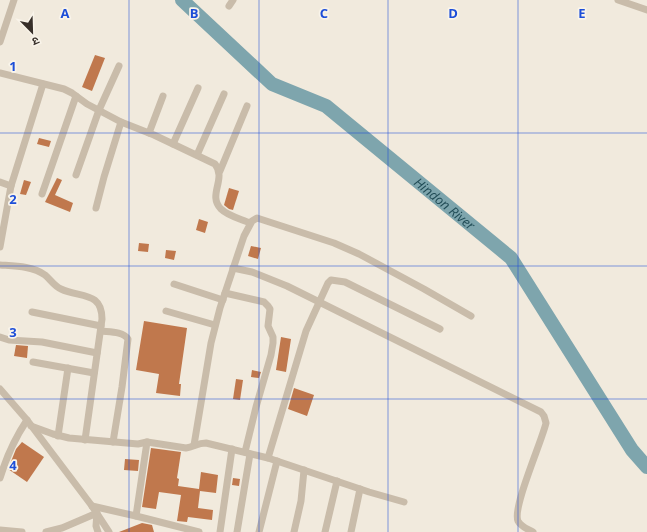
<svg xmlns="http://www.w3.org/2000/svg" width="647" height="532" font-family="'Open Sans','Noto Sans Devanagari',sans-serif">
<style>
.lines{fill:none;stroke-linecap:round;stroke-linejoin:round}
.river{stroke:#7ea5ad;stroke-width:14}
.building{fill:#c0784d}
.minor{stroke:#c9bcaa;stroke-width:7}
.grid{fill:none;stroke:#1d4ed8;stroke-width:1;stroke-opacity:0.55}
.labels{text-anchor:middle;stroke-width:3.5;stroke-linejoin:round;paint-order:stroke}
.water-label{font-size:13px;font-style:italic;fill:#214c56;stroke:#f9f4ea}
.grid-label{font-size:13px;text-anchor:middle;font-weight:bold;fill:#1d4ed8;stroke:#f9f4ea;stroke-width:3.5;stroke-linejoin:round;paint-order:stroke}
</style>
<rect width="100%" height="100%" fill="#f1eadd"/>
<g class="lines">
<path class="river" id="s1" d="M182 0 272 84 326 106 511 258 632 450 647 467"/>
</g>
<g class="building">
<polygon points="95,55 105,58 92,91 82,87"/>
<polygon points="39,138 51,141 49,147 37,144"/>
<polygon points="57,178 62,180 55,195 73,203 70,212 45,202"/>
<polygon points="24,180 31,182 26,195 20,194"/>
<polygon points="229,188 239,191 233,210 229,209 224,205"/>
<polygon points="199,219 208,222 205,233 196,230"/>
<polygon points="139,243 149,244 148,252 138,251"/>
<polygon points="251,246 261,248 258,259 248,256"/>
<polygon points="166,250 176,251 174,260 165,258"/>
<polygon points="144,321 187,328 179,384 181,384 180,396 156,393 159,374 136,370"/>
<polygon points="281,337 291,339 286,372 276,370"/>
<polygon points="16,345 28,346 27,358 14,356"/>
<polygon points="252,370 261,372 259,378 251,377"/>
<polygon points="236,379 243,380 240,400 233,399"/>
<polygon points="294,388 314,395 307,416 288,409"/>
<polygon points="22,442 44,457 27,482 8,469 16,449"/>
<polygon points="151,448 181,452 177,478 179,479 178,486 199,489 201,472 218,475 216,493 200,491 198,508 213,510 212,520 188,517 187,522 177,521 181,495 159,492 156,509 142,507"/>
<polygon points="125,459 139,460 138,471 124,470"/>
<polygon points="233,478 240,479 239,486 232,485"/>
<polygon points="142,523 152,525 154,532 119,532"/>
</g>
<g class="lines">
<g class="minor">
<polyline points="618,0 647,10"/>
<polyline points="229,6 233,0"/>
<polyline points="0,42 14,0"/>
<path d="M0 73 64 89 72 93 87 104 121 122 154 135 215 164C227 179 207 195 221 209 228 216 241 219 250 223"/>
<polyline points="149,133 163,96"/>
<polyline points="173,144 198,88"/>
<polyline points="197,155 224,94"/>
<polyline points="220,171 247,106"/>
<polyline points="76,175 99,110 119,66"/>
<polyline points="0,182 11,186"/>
<polyline points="42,194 76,96"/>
<polyline points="96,208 104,177 121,122"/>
<polyline points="0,247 11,186 43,84"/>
<path d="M0 265C14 266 33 266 45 275 50 279 54 286 61 289 80 298 102 291 102 319L85 440"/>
<path d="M233 268 252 272 287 286 541 412 544 416 546 423C542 441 512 508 518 521 521 527 528 529 533 532"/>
<polyline points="174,284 223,300"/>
<polyline points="225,293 264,302 268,306 270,309 268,326 273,337 273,343 271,355 256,407 245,452"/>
<polyline points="166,311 215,325"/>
<polyline points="32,312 101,326"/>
<path d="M101 331C109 332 123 331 128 339L122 387 113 442"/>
<polyline points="0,337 9,340 42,342 97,353"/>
<polyline points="33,362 94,373"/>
<polyline points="0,389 27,420 92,506 109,532"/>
<path d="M31 426 53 434 69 438 138 444 147 442 186 448C194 447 197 443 206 443L268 458 369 492 404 502"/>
<polyline points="58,436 68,368"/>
<polyline points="194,445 211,343 220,308 244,236 252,221 257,218 334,243 359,254 424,289 471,316"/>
<polyline points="268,458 306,331 328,283 331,280 345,282 440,329"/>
<path d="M0 478C6 458 15 438 27 420"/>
<polyline points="92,506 136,516 199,532"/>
<polyline points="136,516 147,442"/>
<polyline points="0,530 22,532"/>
<polyline points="46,532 62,528 97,513 96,526 98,532"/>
<polyline points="220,532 232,449"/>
<polyline points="237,532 250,454"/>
<polyline points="259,532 277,461"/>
<polyline points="294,532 301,501 304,470"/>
<polyline points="325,532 337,481"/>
<polyline points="351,532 360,489"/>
</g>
</g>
<path class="grid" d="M129 0V532M259 0V532M388 0V532M518 0V532M0 133H647M0 266H647M0 399H647"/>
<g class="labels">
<g class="water-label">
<text dy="5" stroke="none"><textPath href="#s1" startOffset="335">Hindon River</textPath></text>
</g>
</g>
<g class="grid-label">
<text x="65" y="18">A</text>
<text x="194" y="18">B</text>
<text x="324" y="18">C</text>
<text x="453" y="18">D</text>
<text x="582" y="18">E</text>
<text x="13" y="71">1</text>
<text x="13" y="204">2</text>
<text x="13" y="337">3</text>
<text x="13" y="470">4</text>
</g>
<g transform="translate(32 32) rotate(157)" stroke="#f9f4ea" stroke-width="3" paint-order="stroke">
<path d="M0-3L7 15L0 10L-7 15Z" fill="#372f29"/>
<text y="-6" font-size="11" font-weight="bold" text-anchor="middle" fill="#372f29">उ</text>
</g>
</svg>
